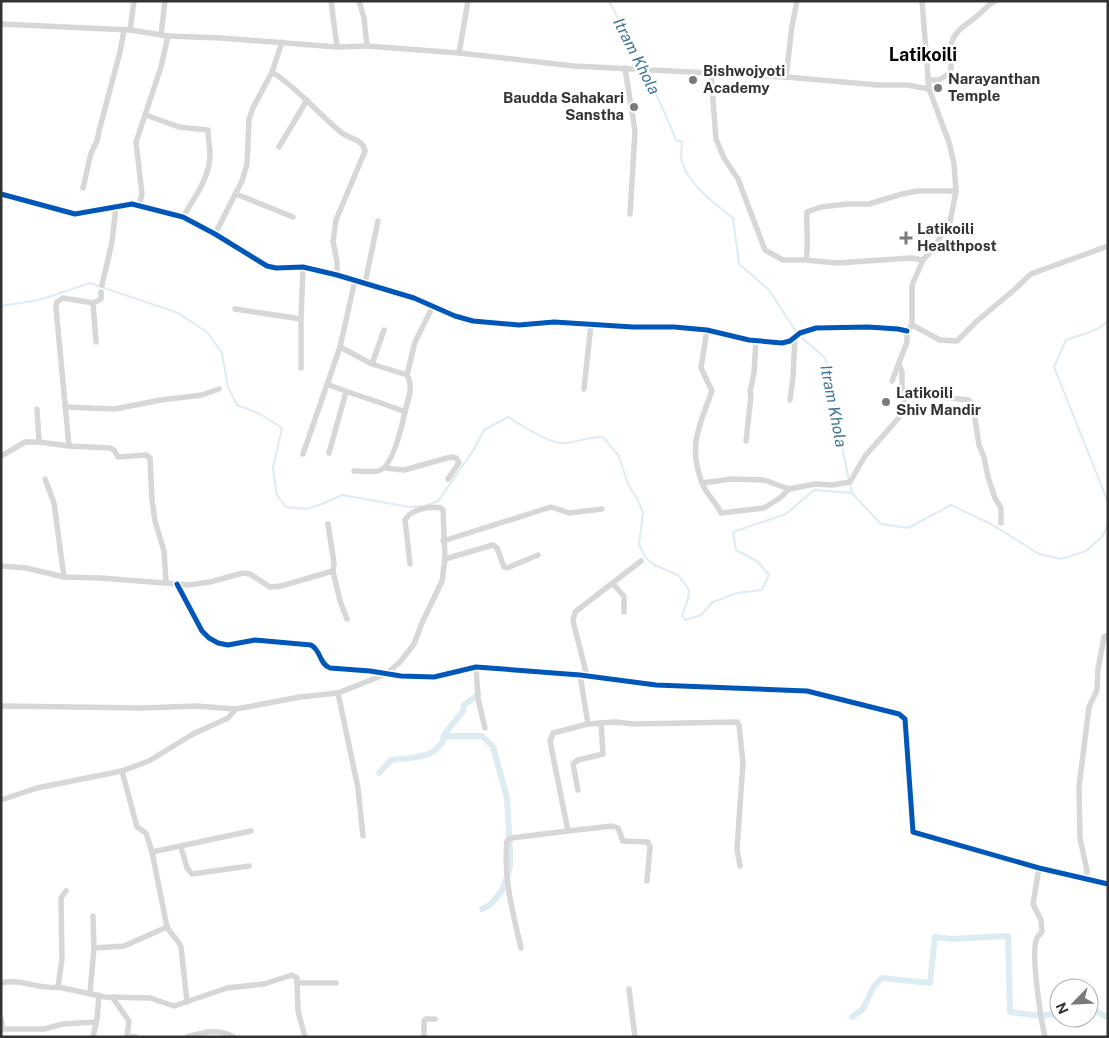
<svg xmlns="http://www.w3.org/2000/svg" width="1109" height="1038" font-family="'Public Sans',sans-serif">
<style>
.lines{fill:none;stroke-linecap:round;stroke-linejoin:round}
.stream{stroke:#ddebf3;stroke-width:2}
.canal{stroke:#ddebf3;stroke-width:6}
.street{stroke:#d7d7d7;stroke-width:5.5}
.cycleway-casing{stroke:#fff;stroke-width:8}
.cycleway{stroke:#0057b8;stroke-width:5}
.poi-dot{fill:#7a7a7a;stroke:#fff;stroke-width:2}
.labels{text-anchor:middle;stroke-width:5;stroke-linejoin:round;paint-order:stroke}
.poi-label{font-size:15px;font-weight:bold;fill:#333;stroke:#fff;text-anchor:start}
.water-label{font-size:16px;font-style:italic;fill:#3f7597;stroke:#fff}
.quarter-label{font-size:18px;font-weight:bold;fill:#000;stroke:#fff}
</style>
<rect width="100%" height="100%" fill="#fff"/>
<g class="lines">
<g class="stream">
<path d="M609 1C633 47 657 92 676 140L682 142C682 148 680 157 682 162 688 184 716 205 733 218L739 264 769 290 797 333"/>
<path d="M1 306 39 300 90 283 178 313 207 332 222 353 228 387 237 405 260 414 282 428 273 468 277 495 286 507 306 509 322 504 342 495 409 507 425 506 438 501 473 451 484 430 508 417C519 424 548 442 561 443 574 444 588 436 603 437L618 455 629 486 638 500 643 513 639 544 645 557 653 564 679 576 689 590 688 599 682 616 686 620 701 615 713 602 737 593 762 590 769 575 757 561 736 550 733 532 786 514 814 490 852 493"/>
<path d="M1108 321C1097 332 1080 335 1066 340L1054 367 1108 502"/>
<polyline points="800,336 825,358 831,376 836,417 849,480"/>
<polyline points="850,484 852,493 881,524 908,528 951,505 991,524 1039,554 1061,559 1086,551 1102,537 1108,525"/>
</g>
<g class="canal">
<polyline points="443,738 451,736 482,736 493,747 507,798 510,850 510,867 502,891 490,905 482,909"/>
<polyline points="379,773 391,760 411,758 426,755 433,752 442,743 444,735 463,711 464,705 478,695 478,692"/>
<path d="M1089 999C1093 1009 1097 1013 1108 1017"/>
<polyline points="852,1017 863,1009 874,986 882,978 930,983 935,937 951,939 1008,936 1010,1012 1040,1016 1059,1013"/>
</g>
<g class="street">
<polyline points="331,1 337,47"/>
<polyline points="359,1 364,18 367,46"/>
<polyline points="1,24 130,30 168,36 221,38 337,47 367,46 459,53 574,66 786,77 877,85 907,85 929,89"/>
<polyline points="130,30 134,1"/>
<polyline points="161,35 165,1"/>
<polyline points="459,53 468,1"/>
<polyline points="625,68 635,131 630,214"/>
<path d="M272 72C298 88 318 114 342 133 350 139 363 139 365 151L336 220 333 242 337 261V275"/>
<polyline points="711,74 716,139 724,158 738,179 765,250 783,260 806,260 837,263 911,258 923,260"/>
<polyline points="786,77 792,26 797,1"/>
<path d="M928 80H939L950 73C953 64 950 55 951 45 954 30 967 25 977 16 984 11 987 5 995 1"/>
<path d="M146 115 179 127 208 130C208 138 210 147 210 154 210 178 194 198 183 217"/>
<polyline points="279,147 307,100"/>
<polyline points="83,188 91,153 97,141 99,131 120,52 124,30"/>
<polyline points="1,194 75,214 132,204 183,217 215,234 267,266 276,268 303,267 337,275 414,298 455,316 473,321 519,325 554,322 633,327 674,327 707,330 749,340 782,343 790,341 800,333 816,328 868,327 898,329 907,331"/>
<polyline points="236,194 293,217"/>
<polyline points="139,206 142,194 136,142 161,67 168,36"/>
<polyline points="215,234 242,181 247,164 249,119 253,108 272,72 282,42"/>
<path d="M806 260C809 244 806 229 807 212L821 207 847 204H869L902 194 917 191H956"/>
<polyline points="365,283 378,221"/>
<polyline points="102,285 112,242 116,207"/>
<polyline points="93,303 96,342"/>
<polyline points="235,309 301,319"/>
<polyline points="912,325 940,340 957,341 977,321 1014,290 1031,274 1108,246"/>
<path d="M707 330 701 368 712 391C699 426 688 446 702 483 706 494 716 502 721 513L764 508 780 498 789 489 815 484 832 485 850 482 865 456 904 412 905 397 902 387V372L899 363"/>
<polyline points="340,347 372,364 407,375 415,342 433,306"/>
<polyline points="372,364 384,330"/>
<polyline points="301,368 301,319 303,267"/>
<polyline points="892,381 907,342 907,331 912,325 912,285 923,260 933,249 950,222 956,191 954,164 949,142 929,89 922,1"/>
<path d="M327 384C353 395 379 401 405 412 402 426 393 468 378 471 371 472 362 471 354 471"/>
<polyline points="584,389 591,324"/>
<polyline points="905,397 939,397 969,400 973,406 979,445 984,457 988,477 995,498 1001,508 1001,523"/>
<polyline points="790,400 793,377 795,337"/>
<polyline points="65,407 115,409 161,400 202,395 219,389"/>
<polyline points="37,409 39,442"/>
<path d="M405 412C408 398 414 388 407 375"/>
<polyline points="746,441 751,396 750,392 754,373 756,340"/>
<polyline points="69,446 110,448 114,450 118,457 146,455 150,458 152,500 155,521 164,551 166,582"/>
<polyline points="329,453 346,392"/>
<polyline points="303,454 340,347 355,280"/>
<polyline points="1,456 25,442 39,442 69,446 56,308 57,302 63,298 93,303 101,299 101,292"/>
<polyline points="385,468 404,470 451,457 456,458 459,463 448,479"/>
<polyline points="45,479 54,503 64,577"/>
<polyline points="702,483 732,479 764,480 789,489"/>
<polyline points="328,524 334,563 333,571"/>
<polyline points="443,541 551,507 569,513 602,509"/>
<polyline points="445,559 493,545 497,548 504,567 507,568 538,555"/>
<polyline points="1,566 26,568 64,577 101,578 177,584 189,585 210,582 243,573 250,574 270,587 281,586 333,571 340,601 347,619"/>
<path d="M177 584 202 631 209 638 218 643 228 645 255 640 311 645C321 650 319 664 330 668L370 671 401 676 434 677 476 667 580 675 656 685 807 691 899 714 905 719 913 832 1039 868 1108 884"/>
<polyline points="613,584 624,596 624,612"/>
<polyline points="476,667 478,699 485,728"/>
<polyline points="580,675 588,724"/>
<polyline points="587,676 573,621 575,612 641,561"/>
<polyline points="338,693 358,788 363,836"/>
<path d="M1 706 143 708 196 706 236 709 300 697 338 693 386 674 400 662 414 644 421 625 442 581 445 559 443 510 441 508C429 506 411 509 405 520L410 564"/>
<polyline points="122,771 137,827 146,833 152,852"/>
<polyline points="578,790 573,764 578,760 603,754 601,723"/>
<polyline points="1,800 37,788 122,771 149,761 193,734 228,718 236,709"/>
<polyline points="181,847 187,868 192,874 249,866"/>
<path d="M1039 868 1033 904 1041 920 1042 932C1041 933 1038 936 1037 938 1030 951 1041 1020 1045 1037"/>
<polyline points="1086,878 1087,871 1080,838 1079,787 1089,707 1097,690 1098,669 1104,637 1108,635"/>
<polyline points="647,881 650,847 648,842 623,841 618,828 612,826 568,831 550,741 553,733 588,724 615,722 634,724 737,722 739,725 743,763 737,849 740,866"/>
<polyline points="93,916 94,948"/>
<path d="M167 927C171 935 178 939 181 947L187 1002"/>
<path d="M521 948C513 913 503 878 507 841L511 838 568 831"/>
<path d="M1 983C21 978 39 990 58 987L105 997 150 998 174 1006 227 988 264 984 292 975 297 978 298 1011 305 1037"/>
<polyline points="297,983 336,983"/>
<polyline points="58,987 62,959 61,898 66,891"/>
<polyline points="629,989 635,1037"/>
<polyline points="90,993 94,948 124,946 167,927 152,852 251,831"/>
<polyline points="112,997 129,1021 127,1037"/>
<polyline points="1,1019 3,1029 1,1029"/>
<polyline points="3,1029 44,1029 63,1024 96,1022"/>
<polyline points="127,1036 136,1037"/>
<polyline points="93,1037 97,1019 99,995"/>
<path d="M187 1037C203 1032 219 1028 234 1037"/>
<polyline points="424,1037 424,1021 426,1019 435,1019"/>
</g>
<g class="cycleway-casing">
<g id="cycleway">
<polyline points="1,194 75,214 132,204 183,217 215,234 267,266 276,268 303,267 337,275 414,298 455,316 473,321 519,325 554,322 633,327 674,327 707,330 749,340 782,343 790,341 800,333 816,328 868,327 898,329 907,331"/>
<path d="M177 584 202 631 209 638 218 643 228 645 255 640 311 645C321 650 319 664 330 668L370 671 401 676 434 677 476 667 580 675 656 685 807 691 899 714 905 719 913 832 1039 868 1108 884"/>
</g>
</g>
<use href="#cycleway" class="cycleway"/>
</g>
<g class="poi-dot">
<circle cx="693" cy="80" r="5"/>
<circle cx="938" cy="88" r="5"/>
<circle cx="634" cy="107" r="5"/>
<path d="M903.5 230.5h5v5h5v5h-5v5h-5v-5h-5v-5h5z"/>
<circle cx="886" cy="402" r="5"/>
</g>
<g class="labels">
<g class="poi-label">
<text x="703" y="76">Bishwojyoti<tspan x="703" dy="17">Academy</tspan></text>
<text x="948" y="84">Narayanthan<tspan x="948" dy="17">Temple</tspan></text>
<text x="624" y="103" text-anchor="end">Baudda Sahakari<tspan x="624" dy="17">Sanstha</tspan></text>
<text x="917" y="234">Latikoili<tspan x="917" dy="17">Healthpost</tspan></text>
<text x="896" y="398">Latikoili<tspan x="896" dy="17">Shiv Mandir</tspan></text>
</g>
<g class="water-label">
<text transform="translate(637 56) rotate(63)" y="6">Itram Khola</text>
<text transform="translate(834 406) rotate(79)" y="6">Itram Khola</text>
</g>
<g class="quarter-label">
<text x="923" y="61">Latikoili</text>
</g>
</g>
<rect width="1109" height="1038" fill="none" stroke="#333333" stroke-width="5"/>
<g transform="translate(1074 1003) rotate(246)"><circle r="24" fill="#ffffff" stroke="#adadad"/>
<path d="M0-4L9 19L0 12L-9 19Z" fill="#7a7a7a"/>
<text y="-8" font-size="14" font-weight="bold" text-anchor="middle" fill="#333333">N</text>
</g>
</svg>
